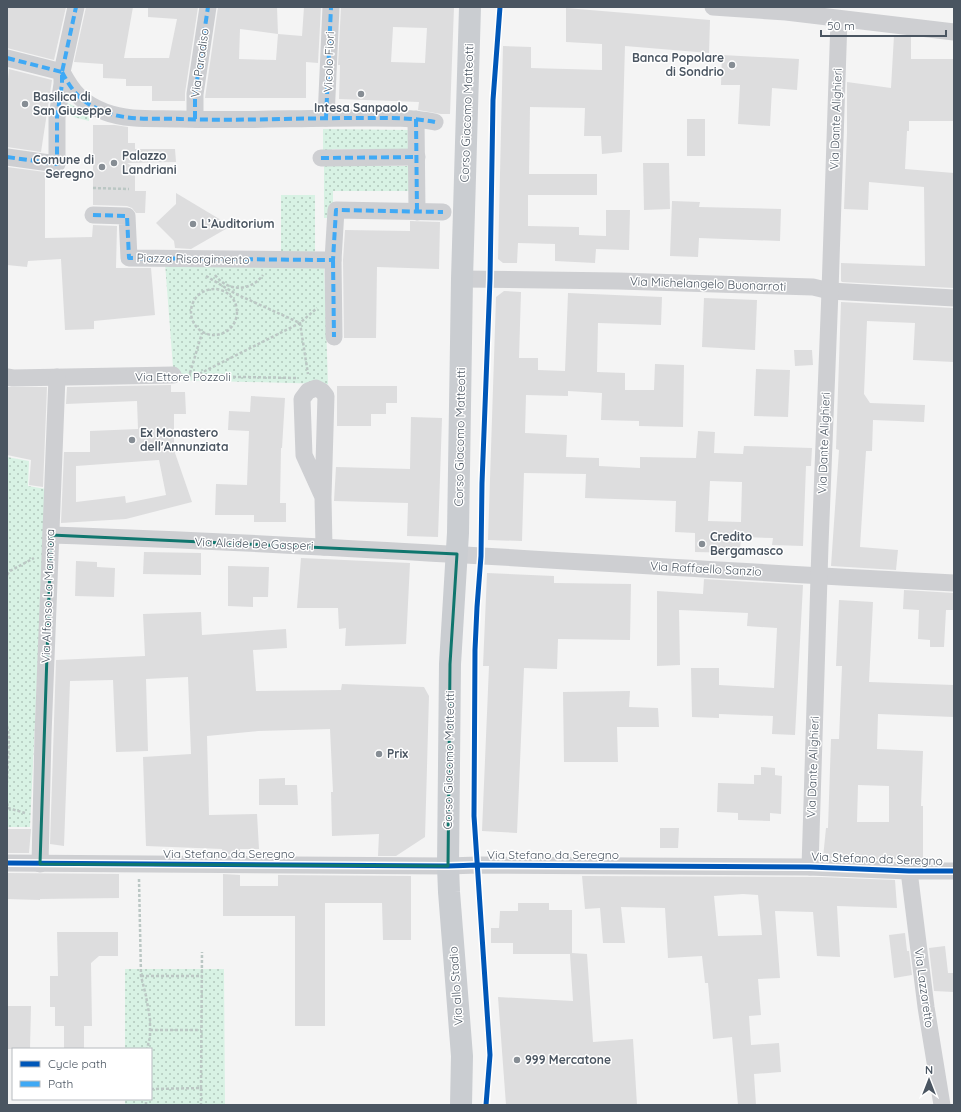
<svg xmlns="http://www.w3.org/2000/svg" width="961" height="1112" font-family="Quicksand,sans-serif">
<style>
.grass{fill:url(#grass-dots)}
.building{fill:#ddddde;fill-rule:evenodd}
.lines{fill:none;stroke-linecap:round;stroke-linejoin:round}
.path{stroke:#bbc7c4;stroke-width:2.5;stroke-dasharray:3 2;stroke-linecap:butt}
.minor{stroke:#cecfd2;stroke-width:17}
.major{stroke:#cacdd1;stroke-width:22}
.quiet{stroke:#3fa9f5;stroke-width:4;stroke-dasharray:8 4;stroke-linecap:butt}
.cycleway-casing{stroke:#fff;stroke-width:8}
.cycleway{stroke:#0057b8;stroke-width:5}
.marked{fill:none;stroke:#0f766e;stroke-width:3;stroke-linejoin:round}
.poi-dot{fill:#868d94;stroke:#fff;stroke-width:1.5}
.labels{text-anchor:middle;stroke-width:3;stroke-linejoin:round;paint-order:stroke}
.poi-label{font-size:12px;font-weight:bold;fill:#4a5561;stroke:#fff;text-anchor:start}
.street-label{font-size:12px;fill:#4a5561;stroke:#fff}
</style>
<defs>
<pattern id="grass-dots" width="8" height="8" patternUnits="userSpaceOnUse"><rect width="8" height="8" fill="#d8f2e4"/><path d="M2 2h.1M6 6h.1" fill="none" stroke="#b1c7bc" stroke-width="1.8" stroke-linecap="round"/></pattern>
</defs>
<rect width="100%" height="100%" fill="#f4f4f4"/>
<g class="grass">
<polygon points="66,102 89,114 89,121 70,116"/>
<polygon points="323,129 411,130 411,155 396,149 332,149 332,154 323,154"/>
<polygon points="324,161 331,166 410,166 410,191 333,191 333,218 324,218"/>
<rect x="281" y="195" width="34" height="58"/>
<polygon points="165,263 324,264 328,384 174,380"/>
<polygon points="7,457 29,461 28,486 46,489 30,827 7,827"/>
<polygon points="125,969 224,969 225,1105 125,1105 125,1099 151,1099 151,1049 125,1049"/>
</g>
<g class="building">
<polygon points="7,7 66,7 54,60 7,48"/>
<polygon points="86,7 133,7 124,58 169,58 177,19 148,17 148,7 198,7 185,93 185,101 152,101 152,86 126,86 126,79 103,78 103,64 74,62"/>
<path d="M218 7H277L278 34 302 36 304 7H321L318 63 306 62V98H205ZM240 29 278 34 276 60 239 59Z"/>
<path d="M341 7H454L450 114H441L418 110 419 102 339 99 340 65H338ZM393 27 427 28 425 63 391 62Z"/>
<polygon points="566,8 710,20 709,53 625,46 622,152 602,154 601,136 584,136 585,108 530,107 529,174 597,174 597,195 528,195 528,226 579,227 579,235 606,236 606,210 630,210 629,250 596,249 595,263 555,261 555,244 518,243 517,263 503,263 498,259 503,46 531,47 531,68 602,70 602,44 566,42"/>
<polygon points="894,35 911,37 911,59 954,59 954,121 909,121 909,131 907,131 905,169 954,173 954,288 842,282 841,281 841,263 925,266 924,187 869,182 868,210 844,209 847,133 847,82 891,88"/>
<polygon points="722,55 799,59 797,90 772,88 770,126 738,124 740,85 721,85"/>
<polygon points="9,69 52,80 41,152 7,147 7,79 8,79"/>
<rect x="687" y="119" width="18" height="37"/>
<polygon points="93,125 115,125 128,127 128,143 135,143 135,149 175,149 176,162 127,163 135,168 135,191 146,191 145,213 136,213 132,208 127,206 93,205"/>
<polygon points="643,163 669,163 670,209 644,210"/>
<polygon points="7,167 45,172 45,238 92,237 93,225 117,226 116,268 151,268 155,315 94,321 94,329 65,330 61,259 28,261 27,267 7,265"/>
<polygon points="176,193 231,226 191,249 175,248 174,241 156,223 176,204"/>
<polygon points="672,201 700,202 699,207 781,209 780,241 699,238 698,257 670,256"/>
<polygon points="410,221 440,222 439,269 377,267 376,338 344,338 343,260 345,230 410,231"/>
<path d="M504 291 521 292 519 358H538V370L565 371 568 293 662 297 661 325 598 323 597 372 625 373V390H654L655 364 684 365 683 427 639 426V421L601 420 602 393 568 391V396L526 395 525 433 567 435 566 457 599 458V466L640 468V457L696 458 698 431 715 432 714 453 743 454 744 446 812 448 811 466H806L803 546 772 545 773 538 741 537 740 553 695 552V533L675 532 676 501 585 498 586 474 524 473 522 541 488 540 496 297ZM710 481 742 482 741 522 708 521Z"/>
<polygon points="704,298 757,300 755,350 702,347"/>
<polygon points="841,302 954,308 954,362 913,360 915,323 867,321 864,394 870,403 925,405 924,422 873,420 872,451 866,451 860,547 898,550 896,570 831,566 839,450 836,449"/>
<polygon points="794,350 812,350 813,365 795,366"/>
<polygon points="756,369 790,370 788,417 754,416"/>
<path d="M171 385V392H185L186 414H174V450L192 502 126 519 61 523 64 452H90V431L138 429 137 401 66 404 67 387ZM159 460 166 495 126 503 125 496 76 502V466Z"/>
<polygon points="337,386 397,386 397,403 386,403 386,414 371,414 371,426 337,426"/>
<polygon points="7,387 47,387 43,487 29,485 31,460 7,455"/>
<polygon points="251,396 285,398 282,448 281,448 280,503 286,503 286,522 254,522 254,515 215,515 216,484 247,485 249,431 228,430 229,411 250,412"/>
<polygon points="411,417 442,418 438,537 407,536 408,503 334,501 336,467 410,469"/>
<polygon points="144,552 201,553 201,575 143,574"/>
<polygon points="301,558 410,563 406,644 345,646 346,628 339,629 338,608 297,608"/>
<polygon points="76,561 97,562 97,567 115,568 114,597 75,596"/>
<polygon points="228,566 269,567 268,597 253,597 253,607 228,606"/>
<polygon points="487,573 554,576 554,583 631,584 630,640 558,639 557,669 524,668 517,833 482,831 489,666 483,666"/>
<polygon points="704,579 803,585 795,735 772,734 773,716 719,714 719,718 692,717 691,668 719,668 719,685 774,688 777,628 747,626 748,613 679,610 680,665 657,666 657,591 703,594"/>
<polygon points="904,590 954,593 954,610 946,610 944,647 930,647 930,640 918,639 919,610 903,609"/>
<path d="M839 600 873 602 869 682 954 685V717L878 714 877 749 923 751 921 806H923V858L893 859V860L823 858 826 828H828L831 739H839L842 666H836ZM858 785 889 786V822H857Z"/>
<polygon points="201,612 202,635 286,629 287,648 253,650 256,691 341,690 342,684 424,687 429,696 425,837 396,856 378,856 379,834 332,836 331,792 333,792 330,729 258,731 207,736 209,815 257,814 259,849 240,849 240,855 223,854 222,849 146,846 143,757 191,754 188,677 146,679 148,751 116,752 113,680 70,681 64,846 50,844 56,660 145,656 143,614"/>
<polygon points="630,691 629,707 658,708 659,727 617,727 618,762 564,762 563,692"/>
<polygon points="761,767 775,768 775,775 782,776 781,814 770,813 770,821 738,820 738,813 717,812 718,783 754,784 754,775 761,775"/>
<polygon points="285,778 285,785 297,785 298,805 259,805 259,779"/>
<polygon points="660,828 679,828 678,848 660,848"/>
<polygon points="7,829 31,829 29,853 7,853"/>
<polygon points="7,873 119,874 119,898 40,899 40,900 7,899"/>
<polygon points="223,874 240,875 240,886 278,886 278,875 411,876 411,940 383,940 382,903 325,903 325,1026 295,1026 295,916 223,916"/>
<path d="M582 876 821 877 895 880 897 908 837 906 840 957 817 956 813 912 775 911 780 978 758 979 761 1015 749 1016 751 1045 779 1043 781 1072 754 1074 756 1105H738L732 1037 713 1039 708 983H705L702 956 668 958 665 908 621 907 625 943H603L600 908 585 909ZM743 894 758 895 762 935 718 936 714 896Z"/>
<polygon points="518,903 549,903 549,910 572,910 572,953 587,954 593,1042 633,1039 637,1105 506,1105 498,997 573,1001 570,954 513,954 513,943 491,943 491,928 499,928 500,911 518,911"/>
<polygon points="57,932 118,932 118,956 99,956 91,963 92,1026 84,1026 84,1049 64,1049 64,1026 55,1026 55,1007 50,1007 50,976 58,976"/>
<polygon points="905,933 907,951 909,951 912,975 894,978 889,935"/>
<polygon points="945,946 948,973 954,973 954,992 934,991 929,948"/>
<polygon points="7,1006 31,1006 30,1049 7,1049"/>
</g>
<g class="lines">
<g class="path">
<polyline points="93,188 129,189"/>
<path d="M215 275C228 292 250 292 263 275"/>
<polyline points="206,276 236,294 300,323 308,374"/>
<circle cx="214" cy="312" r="23"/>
<polyline points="190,373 202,333"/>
<polyline points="188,376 297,378"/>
<polyline points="195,376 300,323 317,308"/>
<polyline points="7,575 10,571 34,558"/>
<polyline points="7,726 9,736 7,783"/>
<polyline points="7,803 8,808 25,813"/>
<polyline points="139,879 141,976 146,996 150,1019 150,1037 147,1049"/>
<polyline points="141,976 202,976"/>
<polyline points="150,1030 201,1030"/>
<polyline points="201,1088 201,1105"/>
<polyline points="151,1089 201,1088 202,952"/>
<polyline points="146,1105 146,1099"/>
</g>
<g class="minor">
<polyline points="713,7 786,12 954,32"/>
<polyline points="7,58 62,72"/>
<path d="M62 72C73 93 82 103 105 112 128 121 156 118 180 119 239 121 298 118 356 118 382 118 409 117 435 122"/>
<polyline points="326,118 331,7"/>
<polyline points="195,119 195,94 208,7"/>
<polyline points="416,119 417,212"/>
<polyline points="7,157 57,164 57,117 62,84 62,72 76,7"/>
<polyline points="321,158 417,157"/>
<polyline points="93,215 127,216 129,258 324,260 333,260 336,210 443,212"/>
<polyline points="333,260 334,337"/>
<polyline points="462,279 618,281 813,287 830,291 954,298"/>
<polyline points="7,377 13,378 173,375"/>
<polyline points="323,497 304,455 302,399 308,391 316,388 322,391 326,396 323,497 324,547"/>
<path d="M51 535C352 545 653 568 954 583"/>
<polyline points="7,863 448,866 478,865 810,867 909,871 954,871"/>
<polyline points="40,864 43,735 57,377"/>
<polyline points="810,867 820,545 830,291 839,19"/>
<polyline points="909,871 926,1007 942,1105"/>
</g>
<polyline class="major" points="461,1105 462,1056 449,892 448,866 450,664 458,533 462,279 470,7"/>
<g class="quiet">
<polyline points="7,58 62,72"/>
<path d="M62 72C73 93 82 103 105 112 128 121 156 118 180 119 239 121 298 118 356 118 382 118 409 117 435 122"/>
<polyline points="326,118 331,7"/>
<polyline points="195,119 195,94 208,7"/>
<polyline points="416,119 417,212"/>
<polyline points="7,157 57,164 57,117 62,84 62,72 76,7"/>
<polyline points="321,158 417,157"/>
<polyline points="93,215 127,216 129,258 324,260 333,260 336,210 443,212"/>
<polyline points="333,260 334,337"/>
</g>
<g class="cycleway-casing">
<g id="cycleway">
<polyline points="7,863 448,866 478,865 810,867 909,871 954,871"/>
<polyline points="486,1105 490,1055 474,816 475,650 477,607 481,556 482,483 490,279 493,100 500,7"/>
</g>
</g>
<use href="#cycleway" class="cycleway"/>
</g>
<path class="marked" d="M51 535 457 554 450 664 448 866 40 864Z"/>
<g class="poi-dot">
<circle cx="732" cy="65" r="4"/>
<circle cx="361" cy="94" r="4"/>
<circle cx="25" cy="104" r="4"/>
<circle cx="114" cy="163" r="4"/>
<circle cx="102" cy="167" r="4"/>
<circle cx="193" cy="224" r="4"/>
<circle cx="132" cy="440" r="4"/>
<circle cx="702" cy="544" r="4"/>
<circle cx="379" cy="754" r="4"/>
<circle cx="517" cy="1060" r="4"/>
</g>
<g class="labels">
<g class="poi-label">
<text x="724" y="62" text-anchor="end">Banca Popolare<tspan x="724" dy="14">di Sondrio</tspan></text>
<text x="33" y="101">Basilica di<tspan x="33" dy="14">San Giuseppe</tspan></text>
<text x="361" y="112" text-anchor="middle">Intesa Sanpaolo</text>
<text x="122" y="160">Palazzo<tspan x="122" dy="14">Landriani</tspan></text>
<text x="94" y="164" text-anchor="end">Comune di<tspan x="94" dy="14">Seregno</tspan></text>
<text x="201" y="228">L’Auditorium</text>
<text x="140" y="437">Ex Monastero<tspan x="140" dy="14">dell'Annunziata</tspan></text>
<text x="710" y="541">Credito<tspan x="710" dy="14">Bergamasco</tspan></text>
<text x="387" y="758">Prix</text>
<text x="525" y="1064">999 Mercatone</text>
</g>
<g class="street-label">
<text transform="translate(329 62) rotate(-88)" y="4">Vicolo Fiori</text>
<text transform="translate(200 63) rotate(-82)" y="4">Via Paradiso</text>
<text transform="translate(467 113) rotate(-88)" y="4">Corso Giacomo Matteotti</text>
<text transform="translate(836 119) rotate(-88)" y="4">Via Dante Alighieri</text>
<text transform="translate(193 259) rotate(1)" y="4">Piazza Risorgimento</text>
<text transform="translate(708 284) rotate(2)" y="4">Via Michelangelo Buonarroti</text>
<text x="183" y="381">Via Ettore Pozzoli</text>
<text transform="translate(460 437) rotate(-89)" y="4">Corso Giacomo Matteotti</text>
<text transform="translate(824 443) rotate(-88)" y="4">Via Dante Alighieri</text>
<text transform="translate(254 544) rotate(2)" y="4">Via Alcide De Gasperi</text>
<text transform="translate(706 569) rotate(3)" y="4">Via Raffaello Sanzio</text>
<text transform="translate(48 596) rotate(-88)" y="4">Via Alfonso La Marmora</text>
<text transform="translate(449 760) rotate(-89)" y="4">Corso Giacomo Matteotti</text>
<text transform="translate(813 767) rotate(-88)" y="4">Via Dante Alighieri</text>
<text x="229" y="858">Via Stefano da Seregno</text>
<text x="553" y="859">Via Stefano da Seregno</text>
<text transform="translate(877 859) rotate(2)" y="4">Via Stefano da Seregno</text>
<text transform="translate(456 986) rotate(-94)" y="4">Via allo Stadio</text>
<text transform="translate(924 988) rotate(82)" y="4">Via Lazzaretto</text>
</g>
</g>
<rect width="961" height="1112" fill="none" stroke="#4a5561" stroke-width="16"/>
<rect x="12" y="1048" width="140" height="52" fill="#ffffff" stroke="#b7bbc0"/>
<rect x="20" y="1061" width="20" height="6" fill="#0057b8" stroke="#b7bbc0"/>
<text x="48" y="1068" font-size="12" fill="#4a5561">Cycle path</text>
<rect x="20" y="1081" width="20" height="6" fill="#3fa9f5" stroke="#b7bbc0"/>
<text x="48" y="1088" font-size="12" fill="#4a5561">Path</text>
<g transform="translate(929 1080)" stroke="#ffffff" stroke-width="3" paint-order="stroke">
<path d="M0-3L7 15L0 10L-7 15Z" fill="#4a5561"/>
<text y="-6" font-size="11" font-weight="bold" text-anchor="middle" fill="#4a5561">N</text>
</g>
<path d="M821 30v6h125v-6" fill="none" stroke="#4a5561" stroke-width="2"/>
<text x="827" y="30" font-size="12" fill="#4a5561" stroke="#ffffff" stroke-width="3" paint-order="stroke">50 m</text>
</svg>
